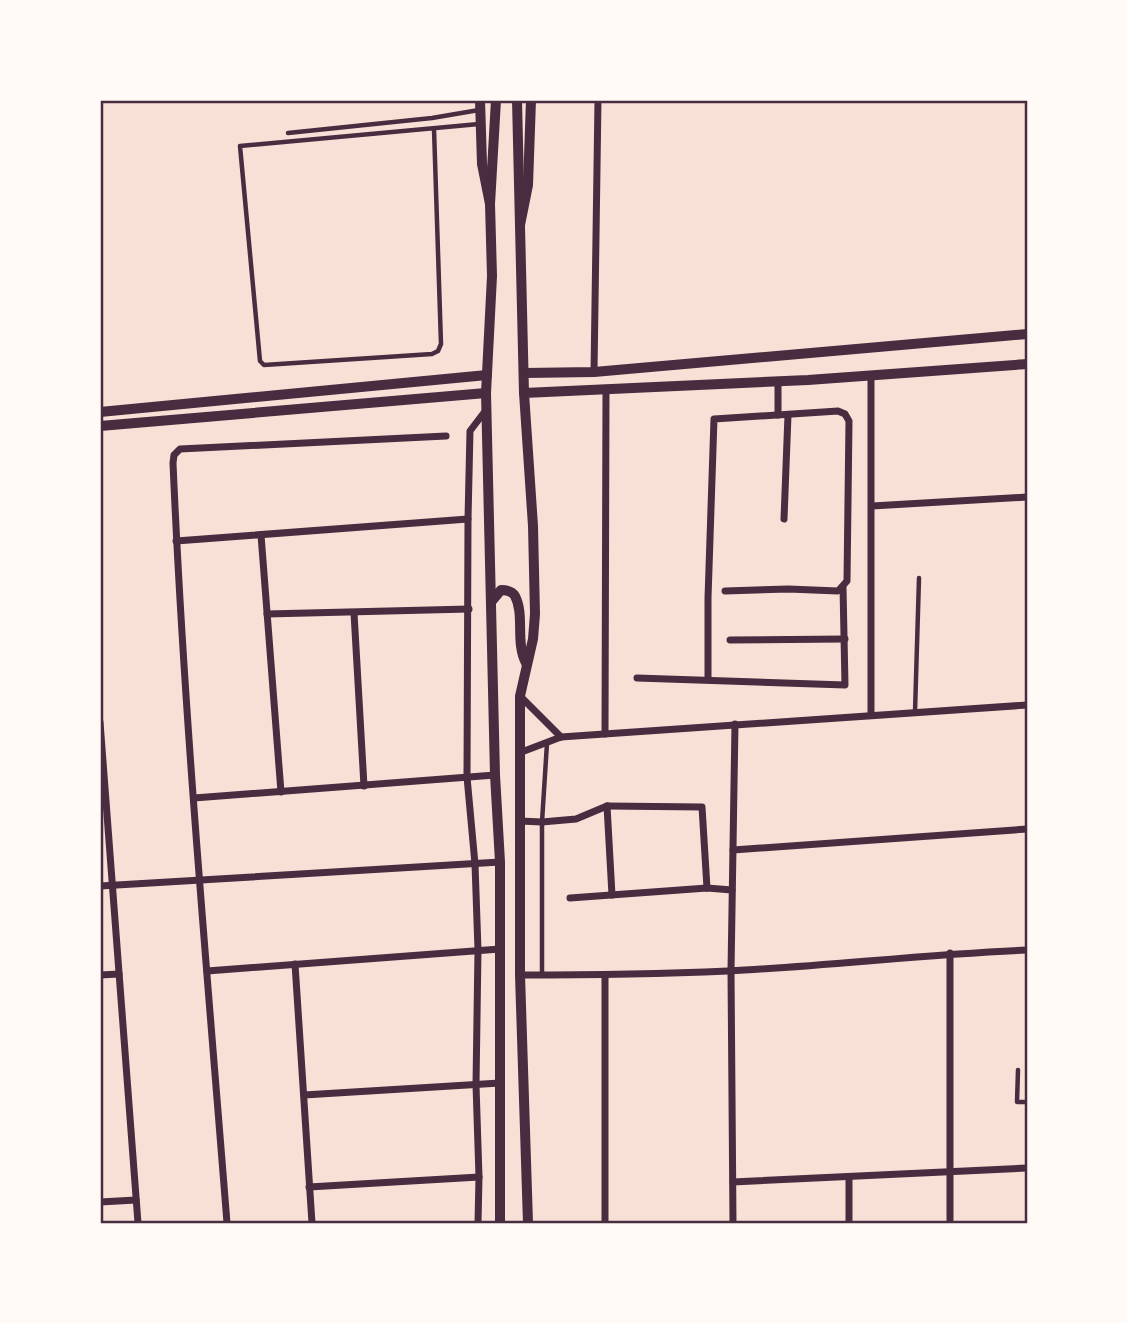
<svg xmlns="http://www.w3.org/2000/svg" width="1127" height="1323" font-family="Poppins,sans-serif">
<style>
.lines{fill:none;stroke-linecap:round;stroke-linejoin:round}
.service{stroke:#4a2c40;stroke-width:4.5}
.minor{stroke:#4a2c40;stroke-width:7}
.tertiary{stroke:#4a2c40;stroke-width:10}
.secondary{stroke:#4a2c40;stroke-width:10}
.neatline{fill:none;stroke:#4a2c40;stroke-width:2.5}
</style>
<rect width="100%" height="100%" fill="#f7e1d7"/>
<g class="lines">
<g class="service">
<polyline points="434,129 441,344 438,351 432,354 264,365 260,361 240,146 479,124"/>
<polyline points="288,133 432,118 479,110"/>
<polyline points="915,712 919,578"/>
<polyline points="542,974 542,822 547,743"/>
<polyline points="1018,1070 1017,1102 1027,1102"/>
</g>
<g class="minor">
<polyline points="594,372 598,100"/>
<polyline points="778,381 778,415"/>
<polyline points="872,506 1027,497"/>
<polyline points="784,519 788,415"/>
<polyline points="261,535 281,792"/>
<polyline points="176,541 468,519"/>
<polyline points="354,613 364,786"/>
<polyline points="267,614 469,609"/>
<polyline points="730,640 845,639"/>
<polyline points="637,678 845,685 843,587"/>
<polyline points="708,679 708,598 714,419 838,411 845,414 849,421 847,581 838,591 788,589 725,591"/>
<polyline points="520,696 561,737"/>
<polyline points="871,715 871,375"/>
<polyline points="100,722 138,1223"/>
<polyline points="605,734 606,389"/>
<polyline points="519,753 561,737 1027,705"/>
<polyline points="194,798 495,775"/>
<polyline points="607,806 702,807 707,888"/>
<polyline points="520,821 542,822 576,819 607,806 612,895"/>
<polyline points="733,850 1027,829"/>
<polyline points="100,886 500,862"/>
<polyline points="570,898 707,888 732,890"/>
<polyline points="950,953 950,1223"/>
<polyline points="295,964 312,1223"/>
<polyline points="207,971 500,949"/>
<polyline points="100,975 119,974"/>
<path d="M520 975C589 975 659 974 728 971 828 966 927 954 1027 950"/>
<polyline points="304,1095 500,1083"/>
<polyline points="733,1182 1027,1168"/>
<polyline points="309,1187 479,1177"/>
<polyline points="100,1202 136,1200"/>
<path d="M227 1223C207 970 184 717 173 463L174 455 180 449 446 436"/>
<polyline points="478,1223 479,1177 476,1085 478,950 475,864 467,777 468,519 470,431 486,410"/>
<polyline points="605,1223 605,976"/>
<polyline points="733,1223 731,971 735,724"/>
<polyline points="849,1223 849,1178"/>
</g>
<g class="tertiary">
<polyline points="496,100 490,204 492,276 486,393 495,775 500,862 500,1223"/>
<polyline points="517,100 524,393 533,526 535,614 533,639 520,696 520,975 528,1223"/>
<polyline points="525,373 594,372 1027,334"/>
<polyline points="524,393 808,380 1027,364"/>
<polyline points="100,412 487,375"/>
<polyline points="100,426 486,393"/>
<path d="M491 602 501 590C507 590 512 591 515 596 525 615 515 642 526 663"/>
</g>
<g class="secondary">
<polyline points="480,100 482,164 490,204"/>
<polyline points="520,225 528,185 531,100"/>
</g>
</g>
<rect width="1127" height="1323" fill="none" stroke="#fffaf5" stroke-width="203"/>
<rect x="102" y="102" width="924" height="1120" class="neatline"/>
</svg>
